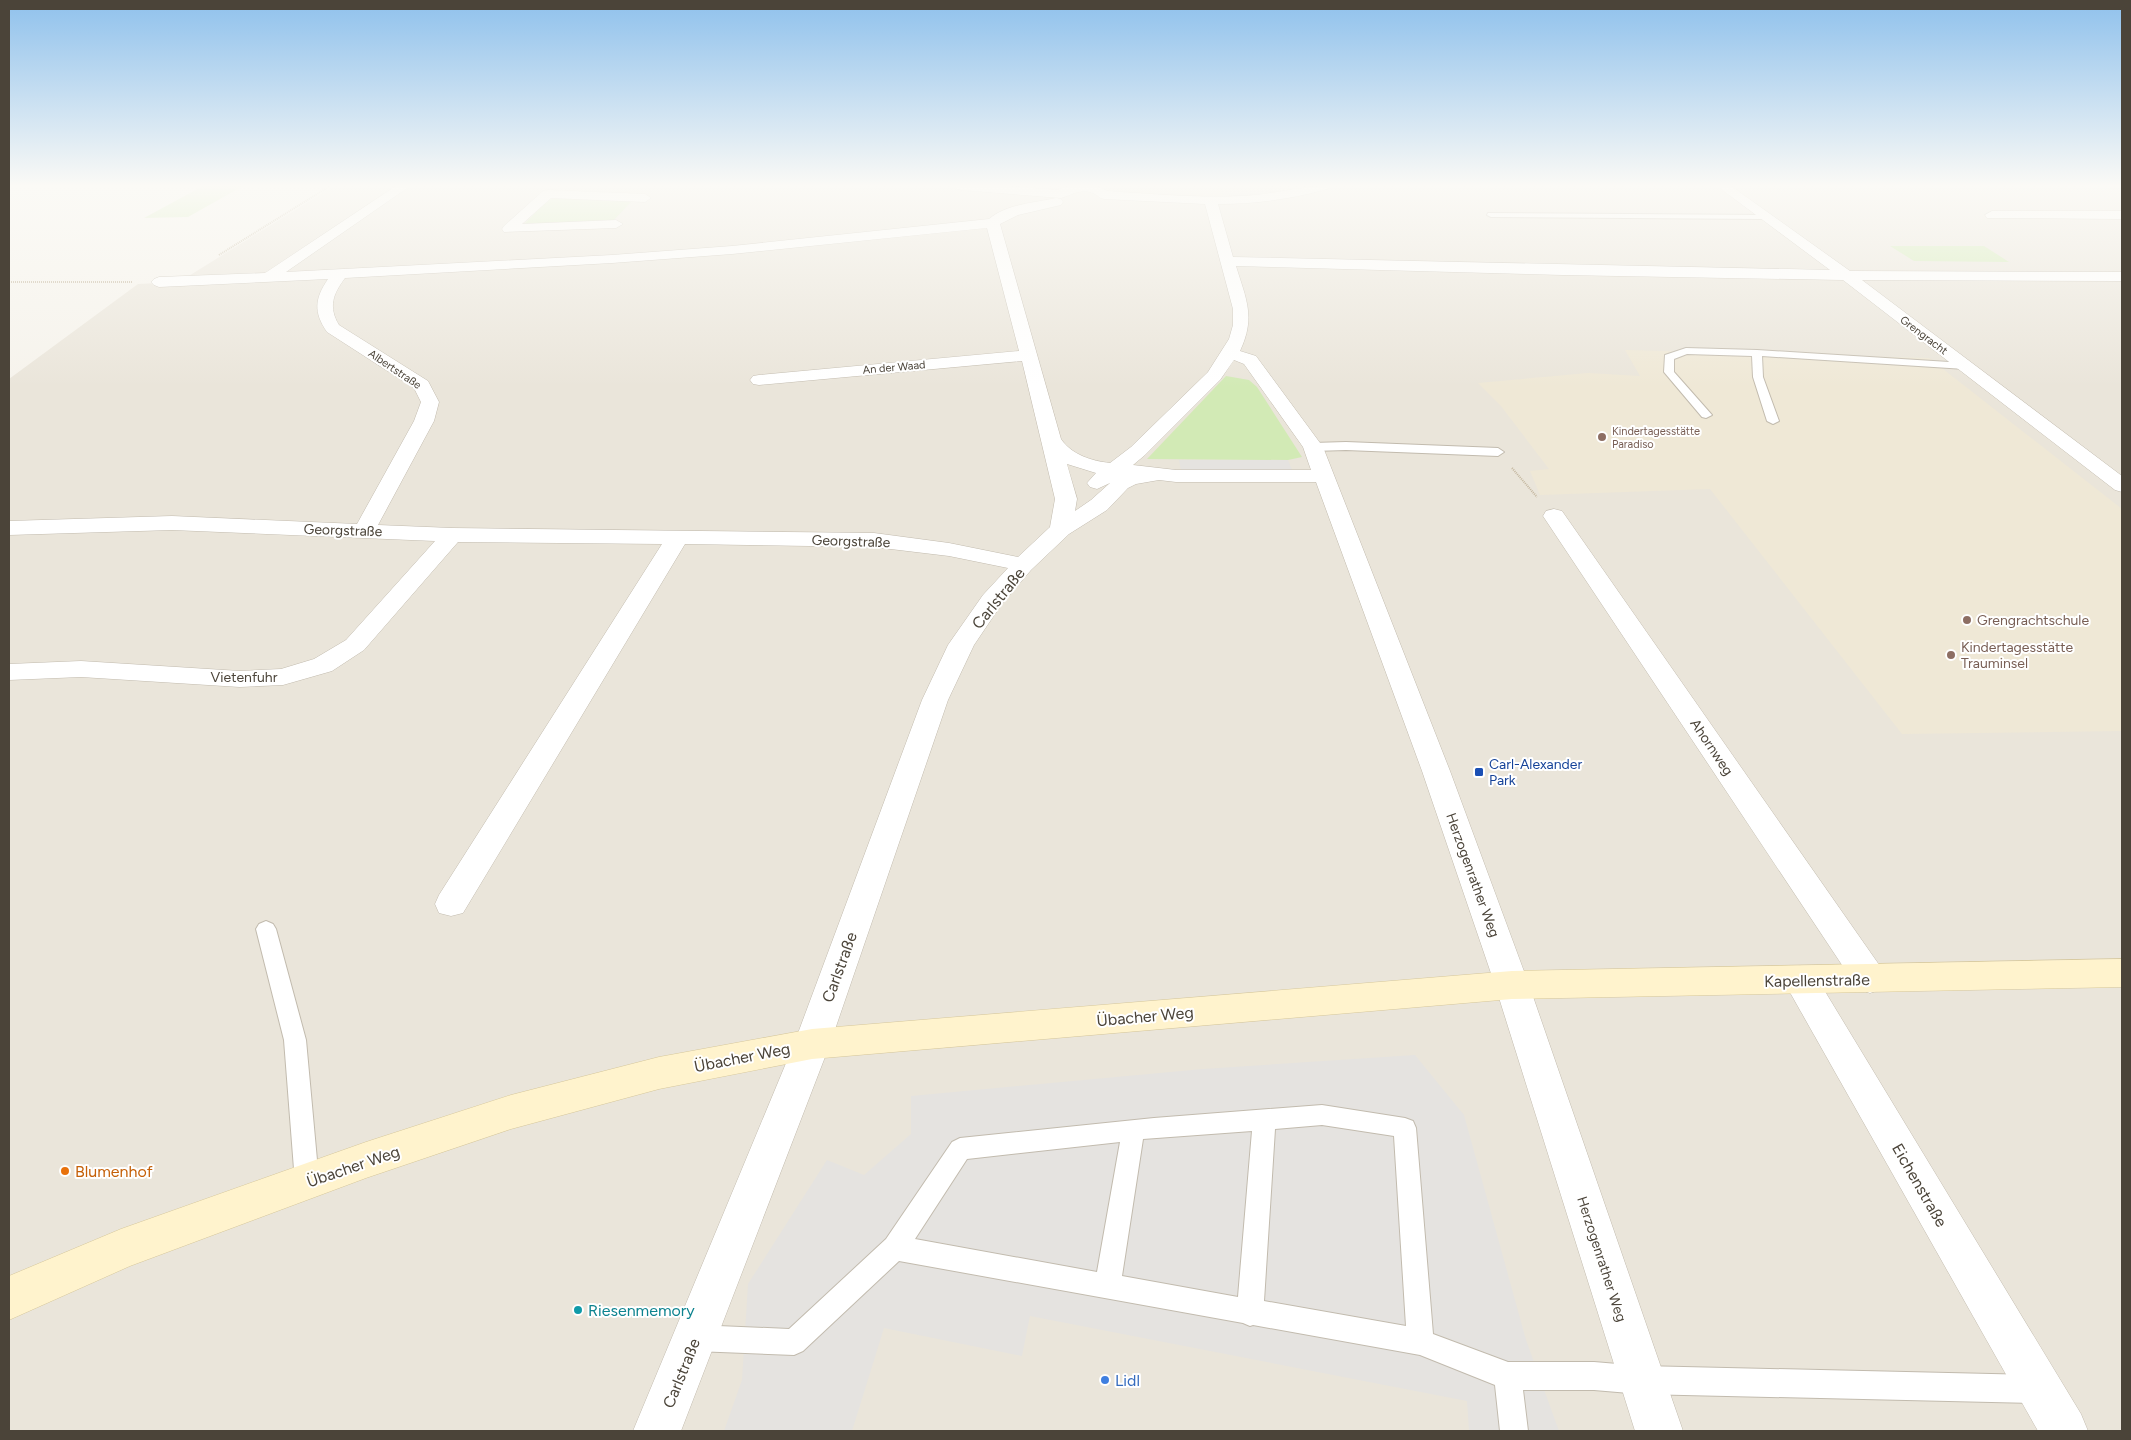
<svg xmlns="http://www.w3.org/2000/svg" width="2131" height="1440" font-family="Figtree,sans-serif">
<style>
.residential{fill:#eae5da}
.education{fill:#efe8d6}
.green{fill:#d2eab5}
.parking{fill:#e5e3e0}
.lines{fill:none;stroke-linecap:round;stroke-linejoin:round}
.lane-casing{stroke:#c2bbae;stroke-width:2}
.street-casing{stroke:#c2bbae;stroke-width:1}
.secondary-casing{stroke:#d6c79b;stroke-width:1}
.path{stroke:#c4b79f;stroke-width:2;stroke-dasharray:1 1;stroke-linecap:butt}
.lane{fill:#fff;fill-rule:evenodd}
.street{fill:#fff;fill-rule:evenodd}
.secondary{fill:#fff3cd;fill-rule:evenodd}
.education-dot{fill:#8d6e63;stroke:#fff;stroke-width:2}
.transit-dot{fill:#1a4fb4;stroke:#fff;stroke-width:2}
.food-dot{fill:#e8710a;stroke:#fff;stroke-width:2}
.culture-dot{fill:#0f9aa8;stroke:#fff;stroke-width:2}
.shop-dot{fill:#3f7fe0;stroke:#fff;stroke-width:2}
.labels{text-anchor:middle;stroke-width:4;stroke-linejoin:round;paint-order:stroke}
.far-street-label{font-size:11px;fill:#4b4439;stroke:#fff}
.far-education-label{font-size:11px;fill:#785e54;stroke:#fff;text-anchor:start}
.street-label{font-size:14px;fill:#4b4439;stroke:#fff}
.education-label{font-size:14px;fill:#785e54;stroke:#fff;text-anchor:start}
.transit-label{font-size:14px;fill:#164399;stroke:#fff;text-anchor:start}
.near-street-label{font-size:16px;fill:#4b4439;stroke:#fff}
.near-food-label{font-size:16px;fill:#c56008;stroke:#fff;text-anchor:start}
.near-culture-label{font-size:16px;fill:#0d838f;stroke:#fff;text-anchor:start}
.near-shop-label{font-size:16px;fill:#366cbe;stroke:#fff;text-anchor:start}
</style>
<rect width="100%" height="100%" fill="#f6f3ec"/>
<polygon class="residential" points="334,186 2122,186 2122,1431 9,1431 9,379 138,284 179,282"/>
<polygon class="education" points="1625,350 1929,358 2122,509 2122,731 1902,734 1710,489 1540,495 1530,471 1549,469 1501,406 1478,383 1588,373 1640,376"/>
<g class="green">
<polygon points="203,186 243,186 188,217 144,218"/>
<polygon points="557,197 632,201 612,222 521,227 547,201"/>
<polygon points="1890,246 1984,246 2009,262 1914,261"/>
<polygon points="1226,376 1249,380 1257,387 1302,457 1288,460 1147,459"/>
</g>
<g class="parking">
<polygon points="1272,186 1313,186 1290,193 1225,199 1221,190 1252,190"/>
<polygon points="1179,460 1288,460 1292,470 1181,471"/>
<polygon points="1415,1055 1464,1115 1526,1340 1559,1431 1469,1431 1467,1401 1030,1316 1022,1356 884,1328 852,1431 724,1431 742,1380 748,1284 827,1160 864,1175 911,1134 911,1096 1203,1069"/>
</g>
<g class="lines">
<g class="lane-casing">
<g id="lane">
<polygon points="1488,213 1765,215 1769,217 1765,219 1491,217 1487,215"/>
<polygon points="1686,348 1757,350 1965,363 1970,366 1965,369 1762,356 1763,377 1779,421 1773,424 1767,421 1753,377 1752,356 1687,354 1674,359 1674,372 1712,415 1706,418 1702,417 1664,372 1665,355"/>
<polygon points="1346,442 1498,448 1504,452 1498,456 1346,450 1313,451 1307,447 1313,443"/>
<polygon points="266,921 273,924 276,929 306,1040 319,1182 315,1190 307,1193 299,1190 295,1182 284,1040 256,929 259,924"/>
<path d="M1322 1105 1405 1118 1413 1121 1416 1128 1433 1334 1508 1362H1594L1641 1366 2036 1375 2046 1379 2050 1389 2046 1399 2036 1403 1641 1394 1594 1390H1523L1528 1431H1500L1495 1385 1420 1355 1253 1325 1250 1326 1243 1323 899 1261 803 1351 794 1355 695 1351 686 1347 682 1338 686 1329 695 1325 789 1329 886 1239 952 1142 960 1138 1154 1118ZM1322 1125 1394 1136 1406 1326 1264 1301 1275 1129ZM1252 1131 1238 1297 1122 1276 1143 1139ZM1120 1142 1097 1272 915 1239 967 1159Z"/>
</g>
</g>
<g class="street-casing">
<g id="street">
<path d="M396 186H410L286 272 612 255 732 246 989 219C1006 204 1034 203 1056 198L1061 199 1063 202 1061 205 1018 215 1000 224 1061 439C1072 455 1092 461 1110 463L1131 447 1208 372 1229 339 1233 325V309L1205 204 1104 199C1099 198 1098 195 1093 193 1080 188 1072 195 1061 198L961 190 957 189 955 186H1006L1058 190 1068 186H1095L1108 191C1152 194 1197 198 1242 196 1271 195 1300 186 1329 186L1327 189C1291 199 1256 204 1218 204L1233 257 1830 270 1717 186H1731L1850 271 2122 272V281L1862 280 2122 476V492L2115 490 1843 280 1563 275 1236 266C1246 299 1256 317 1240 351L1256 356 1323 447 1450 771 1529 985 1683 1431H1635L1495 985 1422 771 1316 482H1176L1159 480 1136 484 1128 488 1107 510 1069 534 1031 570 1001 605 974 645 948 700 830 1044 681 1431H633L794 1044 922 700 948 645 983 595 1008 568 949 556 874 547 685 544 463 913 451 916 439 913 435 904 439 895 662 544 458 542 364 650 332 671 283 685 240 687 81 677 9 680V664L81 661 240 671 281 669 314 659 346 640 435 541 172 530 9 535V521L172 516 357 524 414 421 421 402 414 388 327 332C313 312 315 298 328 279L159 287 154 285 151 282 154 279 159 277 265 273ZM987 228 1019 351 759 375 753 376 750 380 753 384 759 385 1022 361 1055 499 1050 527 1018 557 949 543 874 533 452 528 378 525 434 421 439 402 428 381 339 325C328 307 333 294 345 278L612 263 732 254ZM1234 360 1244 364 1303 447 1311 470H1176L1133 465 1145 455 1220 380ZM1067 464 1096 473 1087 483 1090 487 1097 489 1110 483 1091 500 1075 511 1077 499Z"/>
<polygon points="548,190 645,194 651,198 645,202 551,198 522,224 616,220 623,224 616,228 504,232 502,229 504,226 543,191"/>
<polygon points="1992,211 2122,211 2122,219 1987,218 1985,215"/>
<polygon points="1554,509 1562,511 1882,969 1887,979 1882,989 1870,993 1858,989 1543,516 1546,511"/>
<polygon points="1800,966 1812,970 2081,1414 2088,1431 2038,1431 1783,980 1788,970"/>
</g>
</g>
<g class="secondary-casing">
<polygon id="secondary" points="2122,959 2122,987 1512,999 812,1059 659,1089 511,1129 366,1178 130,1266 9,1320 9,1276 121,1229 366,1142 511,1095 659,1057 812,1029 1512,971"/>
</g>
<g class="path">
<polyline points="219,255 330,186"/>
<polyline points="9,282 133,282"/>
<polyline points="1512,468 1537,497"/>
</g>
<use href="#lane" class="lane"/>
<use href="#street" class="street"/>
<use href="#secondary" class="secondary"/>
</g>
<linearGradient id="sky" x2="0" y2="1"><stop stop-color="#8fc1ec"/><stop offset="0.48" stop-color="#fbfaf6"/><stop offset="1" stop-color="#fbfaf6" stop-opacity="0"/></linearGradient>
<rect width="2131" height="387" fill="url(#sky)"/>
<g class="education-dot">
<circle cx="1602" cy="437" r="5"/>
<circle cx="1967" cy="620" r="5"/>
<circle cx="1951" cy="655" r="5"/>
</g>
<rect class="transit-dot" x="1474" y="767" width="10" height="10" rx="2.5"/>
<circle class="food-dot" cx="65" cy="1171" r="5"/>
<circle class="culture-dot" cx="578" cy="1310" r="5"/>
<circle class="shop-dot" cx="1105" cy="1380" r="5"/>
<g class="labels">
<g class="far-street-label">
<text transform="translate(1924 335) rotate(37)" y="4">Grengracht</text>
<text transform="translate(894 367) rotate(-5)" y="4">An der Waad</text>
<text transform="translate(395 369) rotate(34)" y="4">Albertstraße</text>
</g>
<g class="far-education-label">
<text x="1612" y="435">Kindertagesstätte<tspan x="1612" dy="13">Paradiso</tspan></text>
</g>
<g class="street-label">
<text transform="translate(343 530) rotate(2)" y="5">Georgstraße</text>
<text transform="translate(851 541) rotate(2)" y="5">Georgstraße</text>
<text x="244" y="682">Vietenfuhr</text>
<text transform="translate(1712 747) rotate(56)" y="5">Ahornweg</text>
<text transform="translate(1473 875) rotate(70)" y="5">Herzogenrather Weg</text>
<text transform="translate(1602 1259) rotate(72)" y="5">Herzogenrather Weg</text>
</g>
<g class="education-label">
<text x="1977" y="625">Grengrachtschule</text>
<text x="1961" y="652">Kindertagesstätte<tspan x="1961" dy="16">Trauminsel</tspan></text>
</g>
<g class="transit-label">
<text x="1489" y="769">Carl-Alexander<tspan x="1489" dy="16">Park</tspan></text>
</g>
<g class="near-street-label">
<text transform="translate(998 598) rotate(-51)" y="6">Carlstraße</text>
<text transform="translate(839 967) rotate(-70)" y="6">Carlstraße</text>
<text transform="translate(1817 980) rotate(-1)" y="6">Kapellenstraße</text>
<text transform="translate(1145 1016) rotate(-5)" y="6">Übacher Weg</text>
<text transform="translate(742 1057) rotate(-11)" y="6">Übacher Weg</text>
<text transform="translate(353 1166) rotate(-19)" y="6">Übacher Weg</text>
<text transform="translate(1920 1185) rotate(60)" y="6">Eichenstraße</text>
<text transform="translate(681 1373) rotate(-68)" y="6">Carlstraße</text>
</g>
<g class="near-food-label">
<text x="75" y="1177">Blumenhof</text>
</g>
<g class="near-culture-label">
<text x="588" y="1316">Riesenmemory</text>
</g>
<g class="near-shop-label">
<text x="1115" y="1386">Lidl</text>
</g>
</g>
<rect width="2131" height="1440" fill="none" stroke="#4b4439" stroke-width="20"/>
</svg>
